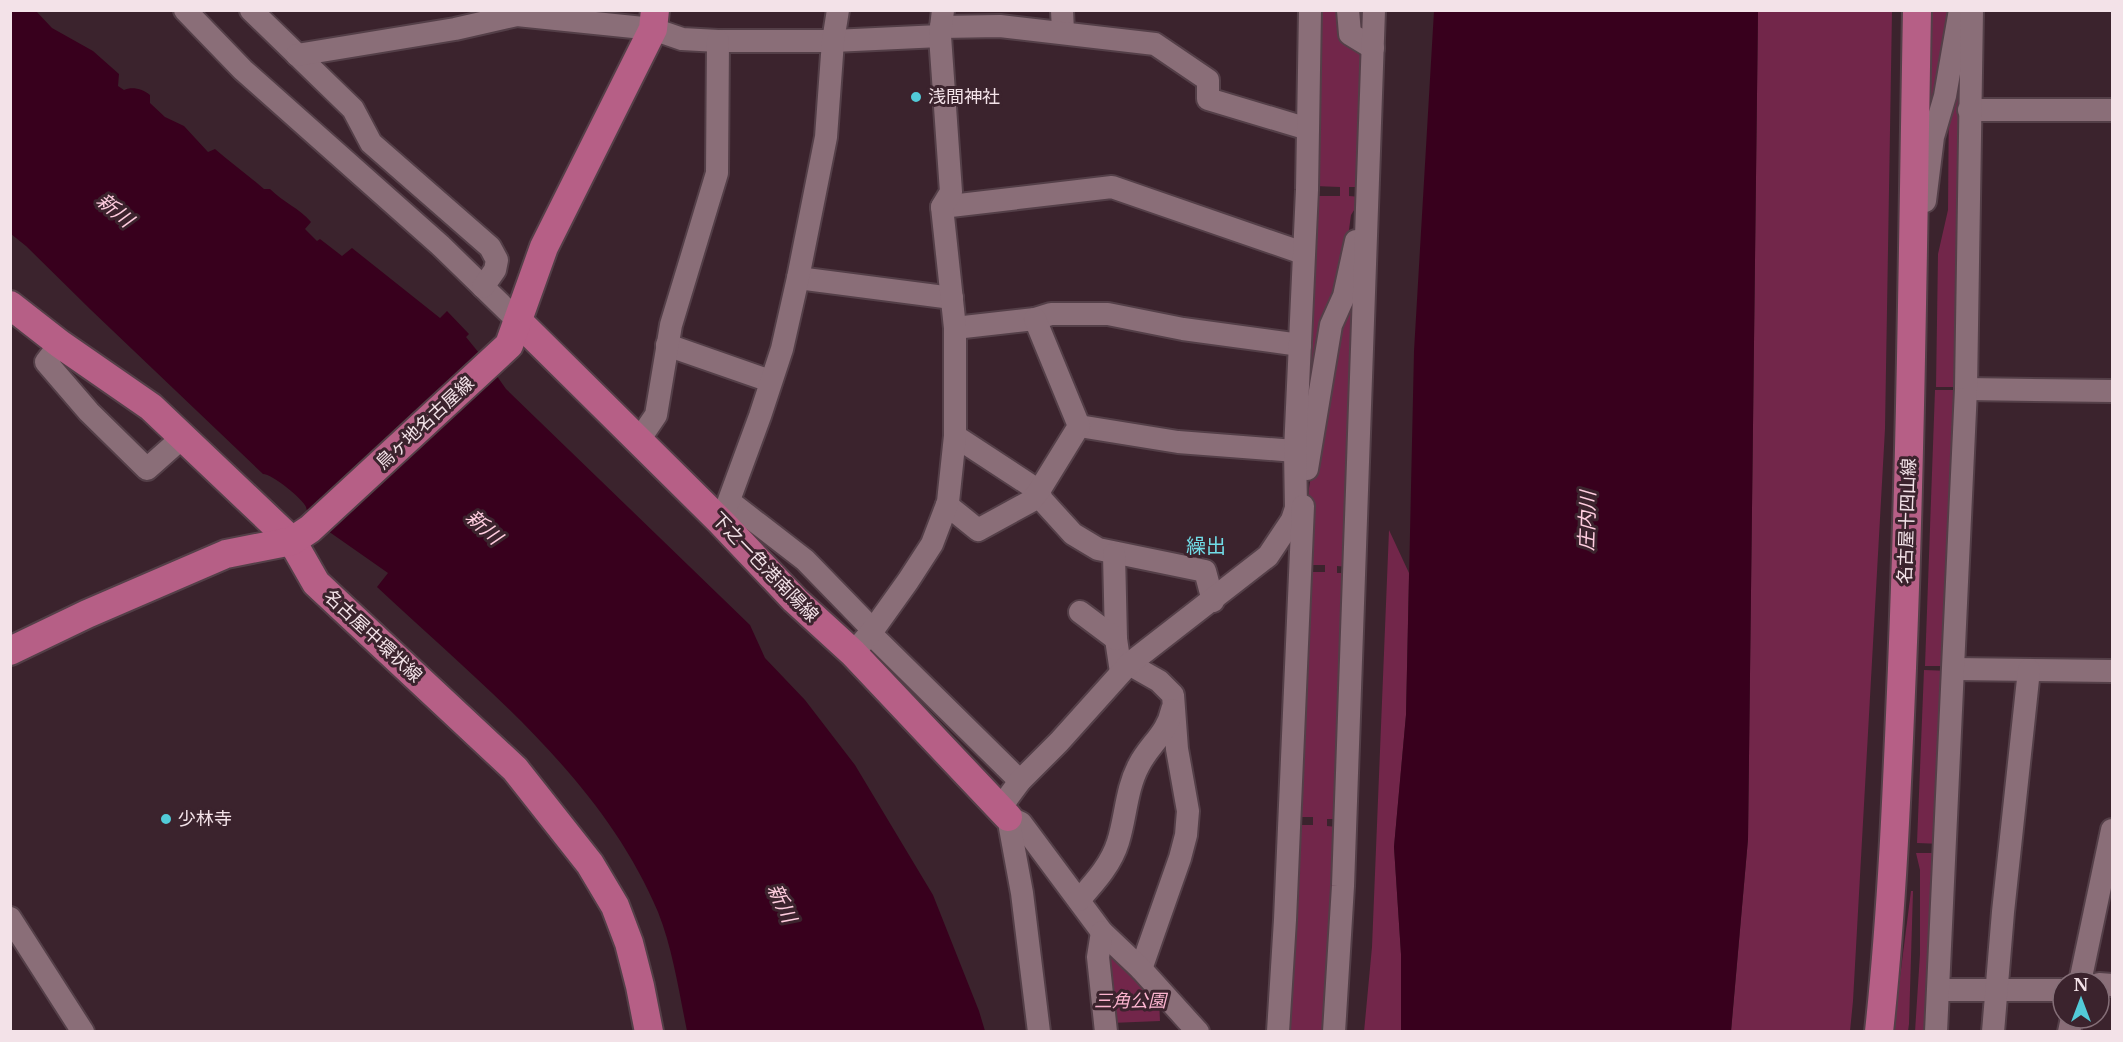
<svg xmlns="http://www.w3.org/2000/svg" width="2123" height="1042" font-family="'Libre Baskerville','Noto Sans JP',serif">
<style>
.green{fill:#72264a}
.water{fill:#38001d}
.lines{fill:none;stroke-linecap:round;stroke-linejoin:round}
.minor-casing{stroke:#543f48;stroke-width:26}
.major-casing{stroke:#543f48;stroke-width:32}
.minor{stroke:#8a6e78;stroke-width:22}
.major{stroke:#b65f86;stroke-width:28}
.poi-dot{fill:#52cbd8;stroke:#3b232d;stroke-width:2}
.labels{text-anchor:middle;stroke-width:6;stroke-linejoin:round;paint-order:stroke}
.poi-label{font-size:18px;fill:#f3e2e8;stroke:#3b232d;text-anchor:start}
.street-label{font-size:18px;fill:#f3e2e8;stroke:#3b232d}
.park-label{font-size:18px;font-style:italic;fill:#fcb4cf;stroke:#3b232d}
.water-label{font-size:20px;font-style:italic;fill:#ffcddf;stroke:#3b232d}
.neighbourhood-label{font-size:20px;fill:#71dce7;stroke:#3b232d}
</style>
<rect width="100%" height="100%" fill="#3b232d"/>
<g class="green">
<polygon points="1318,11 1342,11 1343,36 1366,62 1361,187 1349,187 1349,196 1361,197 1361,199 1351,215 1340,295 1304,461 1314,196 1340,196 1340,187 1315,186"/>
<polygon points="1758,11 1892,11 1885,429 1853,1001 1850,1031 1731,1032 1748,839"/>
<polygon points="1930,11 1957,11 1927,153"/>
<polygon points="1960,44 1964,387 1936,387 1938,254 1948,210 1949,94"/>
<polygon points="1358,243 1348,567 1337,566 1337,573 1347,573 1338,819 1327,819 1327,826 1337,827 1325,1031 1286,1032 1298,825 1313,825 1313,817 1298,817 1307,572 1325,572 1325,565 1307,565 1309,488 1336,327"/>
<polygon points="1935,390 1964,390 1950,666 1925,666"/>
<polygon points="1389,530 1409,573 1406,715 1394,847 1401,954 1401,1031 1364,1032 1372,947"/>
<polygon points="1924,670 1950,671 1942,844 1917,843"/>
<polygon points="1916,853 1941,853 1930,1031 1915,1032 1920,954 1920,870"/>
<polygon points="1911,891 1913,891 1909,1024 1908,1031 1893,1032"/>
<polygon points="1115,955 1159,1001 1160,1021 1111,1023 1105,962"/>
</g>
<g class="water">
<path d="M10 11H36L52 28 93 51 119 74 118 86 124 90C132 86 143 89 150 95V103L165 117 184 126 208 152 215 149C231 163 248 175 264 189H270C283 202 299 208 311 222L305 229 317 241 320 239 342 256 352 248 440 318 447 311 469 334 466 337 492 369 506 389 750 625 765 658 805 700 855 765 933 895 979 1011 985 1031H687C679 992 673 950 658 912 601 777 481 685 377 587L388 573 308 517C307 514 307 510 306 507 303 499 272 474 263 474L91 310 26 246 11 234Z"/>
<polygon points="1434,11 1758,11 1748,839 1731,1031 1401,1031 1401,954 1394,847 1406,715 1414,351"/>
</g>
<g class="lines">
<g class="minor-casing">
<g id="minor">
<polyline points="185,10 243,70 440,245 518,321"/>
<polyline points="251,10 353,109 371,143 490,247 497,260 495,270 483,287"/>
<polyline points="1062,10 1063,32"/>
<polyline points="1348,10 1350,34 1373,48"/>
<polyline points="941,27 1000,26 1155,44 1208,80 1208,99 1308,129"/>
<polyline points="297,55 455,29 517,15 653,29 682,39 718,41 833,41 940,36"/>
<polyline points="1969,110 2112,110"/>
<polyline points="1925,201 1933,137 1945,96 1960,10"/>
<polyline points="942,207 1112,187 1303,253"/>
<polyline points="798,278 952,298"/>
<polyline points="955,328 1035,319 1051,314 1108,314 1183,329 1300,345"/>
<polyline points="60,344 46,362 89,412 147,469 183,437"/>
<polyline points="667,345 770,381"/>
<polyline points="1966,389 2112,391"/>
<polyline points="1079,426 1178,442 1295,451"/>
<polyline points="955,436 1039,491 1042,500 1073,534 1098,549 1205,571 1213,601"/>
<polyline points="639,440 656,415 671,325 717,173 718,41"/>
<polyline points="1307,469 1331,325 1344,296 1356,241"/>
<polyline points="730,502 805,560 873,630"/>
<polyline points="947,505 978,530 1031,501 1039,491 1079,426 1035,319"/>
<polyline points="721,522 760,416 782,349 798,278 826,137 833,41 838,10"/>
<polyline points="1114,554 1116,639 1121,672"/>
<polyline points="1080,612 1116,639"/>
<polyline points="870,633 1020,781"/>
<polyline points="853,653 873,630 908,581 932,544 948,502 955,436 955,328 942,207 951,192 940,36 943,10"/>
<polyline points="1129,664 1159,681 1173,695 1177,749 1188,811 1186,835 1180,858 1141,969"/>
<polyline points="1954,669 2112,671"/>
<polyline points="1001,807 1020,781 1059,742 1129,664 1268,556 1292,520 1296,508 1295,451 1307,190 1310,10"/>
<polyline points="1008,817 1021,823 1102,932 1141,969 1198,1032"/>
<polyline points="1008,817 1022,893 1039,1032"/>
<path d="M1079 900C1094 883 1111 865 1118 842 1126 817 1126 789 1139 765 1149 745 1167 734 1172 710"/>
<polyline points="10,918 83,1032"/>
<polyline points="1102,932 1098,957 1106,1032"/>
<polyline points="2080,982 2112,830"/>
<polyline points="2099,984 2112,985"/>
<polyline points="1939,990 2063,990"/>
<polyline points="1278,1032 1285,920 1303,506"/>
<polyline points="1334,1032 1343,886 1374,10"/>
<polyline points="1936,1032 1966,389 1972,10"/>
<polyline points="1993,1032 2003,912 2029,670"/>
<polyline points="2069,1032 2072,1018"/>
</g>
</g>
<g class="major-casing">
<g id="major">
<polyline points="10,305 60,344 151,407 292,541 316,583 515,769 590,864 615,906 629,943 640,986 649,1032"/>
<polyline points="518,321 721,522 795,600 853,653 1008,817"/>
<polyline points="10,651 87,614 226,554 292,541 310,529 509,345 544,247 653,29 655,10"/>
<path d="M1879 1032C1892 911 1897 789 1902 668 1911 449 1913 230 1917 10"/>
</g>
</g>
<use href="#minor" class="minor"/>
<use href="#major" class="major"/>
</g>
<g class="poi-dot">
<circle cx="916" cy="97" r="6"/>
<circle cx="166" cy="819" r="6"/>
</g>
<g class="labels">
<g class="poi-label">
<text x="928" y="103">浅間神社</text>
<text x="178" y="825">少林寺</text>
</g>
<g class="street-label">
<text transform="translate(425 423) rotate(-43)" y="6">鳥ヶ地名古屋線</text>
<text transform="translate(1907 521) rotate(-88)" y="6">名古屋十四山線</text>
<text transform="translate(765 567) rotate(46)" y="6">下之一色港南陽線</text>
<text transform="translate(373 636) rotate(43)" y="6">名古屋中環状線</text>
</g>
<g class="park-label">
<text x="1130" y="1007">三角公園</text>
</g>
<g class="water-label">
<text transform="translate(115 210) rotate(40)" y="7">新川</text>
<text transform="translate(1587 521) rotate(-88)" y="7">庄内川</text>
<text transform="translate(484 527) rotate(42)" y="7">新川</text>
<text transform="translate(782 903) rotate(65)" y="7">新川</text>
</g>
<g class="neighbourhood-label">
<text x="1206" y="553">繰出</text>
</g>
</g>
<rect width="2123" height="1042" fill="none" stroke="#f3e2e8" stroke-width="24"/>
<g transform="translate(2081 1000)"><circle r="28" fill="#3b232d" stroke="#856f78" stroke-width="1.5"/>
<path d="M0-4.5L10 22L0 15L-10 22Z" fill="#52cbd8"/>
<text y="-9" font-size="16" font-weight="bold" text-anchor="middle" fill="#f3e2e8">N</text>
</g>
</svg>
